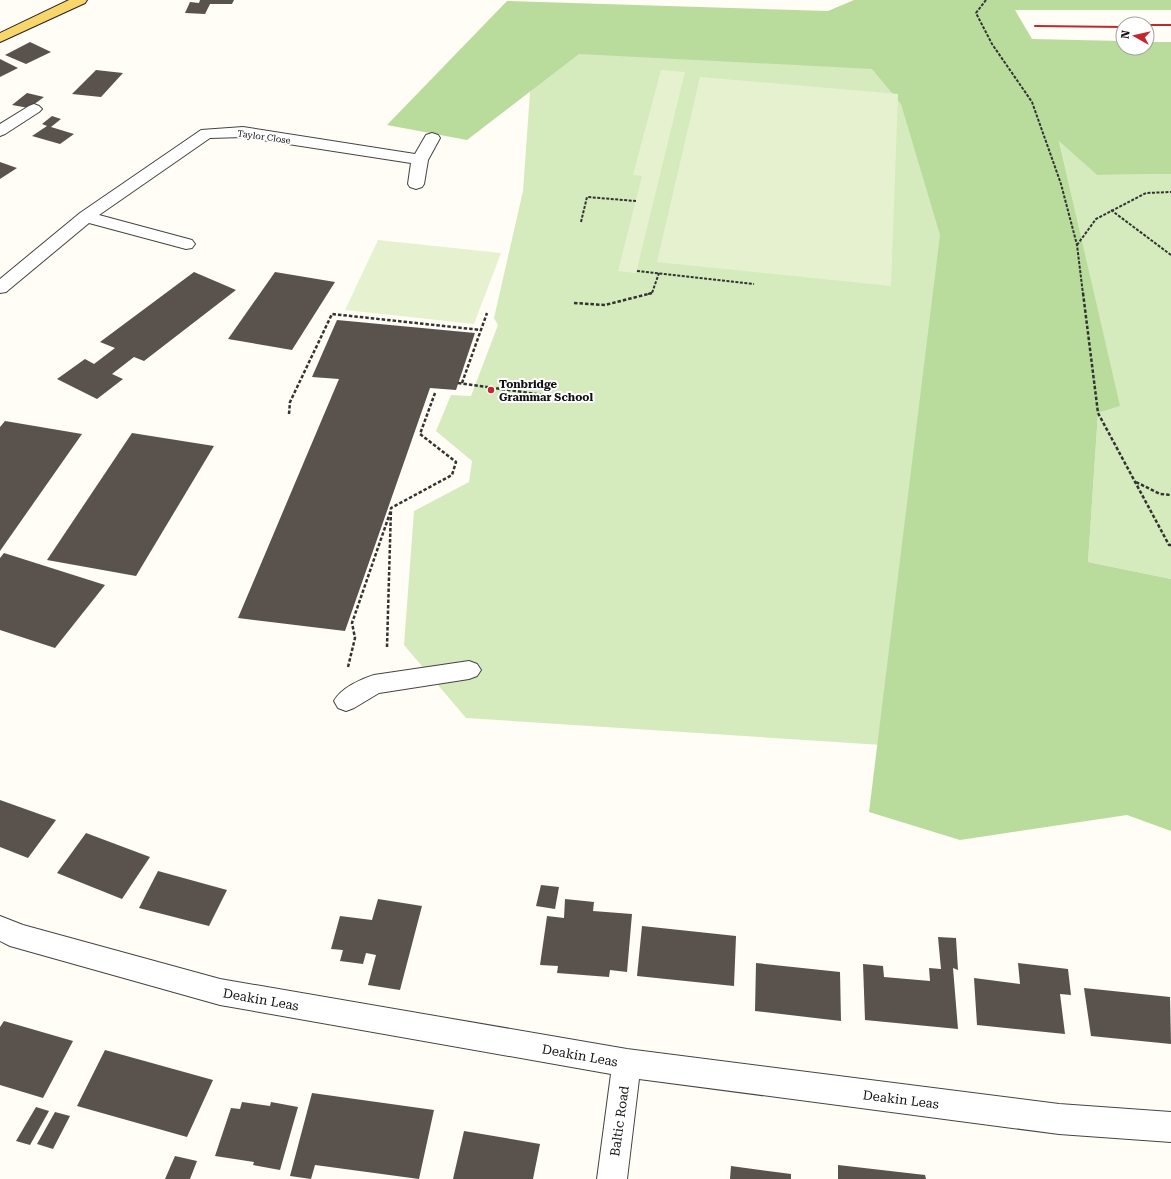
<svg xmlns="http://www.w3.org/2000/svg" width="1171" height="1179" font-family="'Roboto Serif',serif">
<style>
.green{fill:#d5ebbd}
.forest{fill:#b9dc9c}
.pitch{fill:#e6f2cf}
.building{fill:#5a524d}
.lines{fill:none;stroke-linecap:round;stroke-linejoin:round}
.minor-casing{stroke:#444;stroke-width:2}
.major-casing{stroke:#222;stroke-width:2}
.path-far1{stroke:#333;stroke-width:2;stroke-dasharray:3 1.5;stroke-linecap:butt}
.path{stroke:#333;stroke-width:2.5;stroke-dasharray:3.5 2;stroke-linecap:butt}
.minor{fill:#fff;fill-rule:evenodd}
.major{fill:#f9d66b;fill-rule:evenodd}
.rail{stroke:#c4262e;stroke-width:2}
.poi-dot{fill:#c4262e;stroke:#fff;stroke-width:1.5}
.labels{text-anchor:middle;stroke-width:4;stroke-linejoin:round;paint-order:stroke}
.far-street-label{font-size:9px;fill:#111;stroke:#fff}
.poi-label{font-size:11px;font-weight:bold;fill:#111;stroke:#fff;text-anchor:start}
.near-street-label{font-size:13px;fill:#111;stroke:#fff}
</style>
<rect width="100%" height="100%" fill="#fffdf5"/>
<g class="green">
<polygon points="909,49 986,229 913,747 466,718 404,645 414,511 469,482 472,461 436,431 451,395 471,396 498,325 494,318 523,191 533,50"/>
<polygon points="1059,140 1097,175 1171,174 1171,579 1088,562 1098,413 1119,406"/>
</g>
<polygon class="forest" points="854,0 1171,0 1171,10 1015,10 1032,39 1123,41 1123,48 1147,48 1147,42 1171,42 1171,174 1097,175 1059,141 1120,406 1098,413 1088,562 1171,579 1171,831 1127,815 960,840 869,812 940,235 901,104 872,69 579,54 467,140 387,125 507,1 828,11"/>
<g class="pitch">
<polygon points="661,70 685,72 636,273 618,271 642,176 633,175"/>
<polygon points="700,77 898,94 891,286 657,262"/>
<polygon points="378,240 501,253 474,324 345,310"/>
</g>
<g class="building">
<polygon points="200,0 234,0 232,4 210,4 205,14 185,13 190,2 199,3"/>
<polygon points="30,42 51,52 26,64 5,55"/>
<polygon points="0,59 18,68 0,77"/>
<polygon points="96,70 123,73 101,97 72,94"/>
<polygon points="27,93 44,97 29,108 12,105"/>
<polygon points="52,116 61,119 51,127 74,134 60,144 32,136 47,126 42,124"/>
<polygon points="0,162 17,168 0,179"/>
<polygon points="194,272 236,290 144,361 134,357 112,374 123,379 97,399 57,379 85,359 94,364 115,348 100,342"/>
<polygon points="275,272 335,282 292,350 228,339"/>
<polygon points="337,320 475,333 456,390 430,388 345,631 238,618 339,379 312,377"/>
<polygon points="5,421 82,434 0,551 0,427"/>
<polygon points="132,433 214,446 136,576 47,560"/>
<polygon points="4,553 105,585 55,648 0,630 0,558"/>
<polygon points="0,800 56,820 28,858 0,847"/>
<polygon points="86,833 150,857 122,899 57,873"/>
<polygon points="158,871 227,890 209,926 139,908"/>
<polygon points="541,885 559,887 555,909 536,906"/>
<polygon points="378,899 422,906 400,990 368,985 376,955 366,953 363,964 340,961 343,950 331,949 340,916 372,920"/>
<polygon points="565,899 594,902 593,911 632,914 627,972 610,970 609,977 557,973 558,966 540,965 547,916 564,918"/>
<polygon points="642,926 736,936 734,986 637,976"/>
<polygon points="938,937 956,938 958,970 953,968 958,1029 865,1020 863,964 883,966 884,977 930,981 929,968 941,969"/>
<polygon points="756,963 840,972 841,1021 755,1011"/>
<polygon points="1018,963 1068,969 1071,995 1060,994 1065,1034 977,1025 974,978 1020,984"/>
<polygon points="1084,988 1170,997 1171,1044 1091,1036"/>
<polygon points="4,1021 73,1041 43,1098 0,1085 0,1027"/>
<polygon points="105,1050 213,1080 187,1137 77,1106"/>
<polygon points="312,1093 434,1110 419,1179 315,1165 311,1179 290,1176"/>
<polygon points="242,1102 270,1106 271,1102 298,1107 280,1170 253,1165 254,1162 215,1156 231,1108 240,1109"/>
<polygon points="36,1107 49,1111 30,1145 16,1141"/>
<polygon points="55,1112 70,1116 53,1149 37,1144"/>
<polygon points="464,1131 540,1144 533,1179 453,1179"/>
<polygon points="175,1156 197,1161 190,1179 165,1179"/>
<polygon points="838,1165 925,1175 926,1179 838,1179"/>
<polygon points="731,1166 791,1174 791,1179 730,1179"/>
</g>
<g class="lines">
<g class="minor-casing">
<g id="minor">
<polygon points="34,104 39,106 42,109 39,112 5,134 0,136 0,124 29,106"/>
<polygon points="243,127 415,154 426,135 432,133 438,135 440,138 428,160 424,184 422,187 416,189 410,187 408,184 411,163 243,137 210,138 99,215 192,240 195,244 192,248 186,249 89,223 6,292 0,293 0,279 80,213 201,130"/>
<path d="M469 661 477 664 481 670 477 676 469 679 379 693 354 708 346 711 338 708 334 701C341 688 361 679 374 675Z"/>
<polygon points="0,916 23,925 220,979 627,1049 1059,1104 1171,1112 1171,1142 1059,1134 639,1079 627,1179 597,1179 611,1074 220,1005 10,946 0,941"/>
</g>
</g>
<g class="major-casing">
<polygon id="major" points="69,0 87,0 85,3 0,42 0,33"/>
</g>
<g class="path-far1">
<polyline points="986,0 976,13 992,44 1032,102 1061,184 1077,245 1083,294"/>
<polyline points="1111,210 1171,255"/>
<polyline points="581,222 587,197 636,201"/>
<polyline points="1077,245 1096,219 1146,193 1171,192"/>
<polyline points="637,271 754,284"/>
<polyline points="648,294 652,293 659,273"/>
</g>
<g class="path">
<polyline points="1083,293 1098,413 1169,545 1171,545"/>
<polyline points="574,303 605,305 652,293"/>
<polyline points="458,383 544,395"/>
<polyline points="462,383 487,313"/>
<polyline points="289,414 290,402 332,314 481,330"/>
<polyline points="1136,482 1160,494 1171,495"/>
<polyline points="387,647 391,508 452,475 456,462 420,434 435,393"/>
<polyline points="348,667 355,638 352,623 391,510"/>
</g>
<use href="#minor" class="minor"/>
<use href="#major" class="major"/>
<g class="rail">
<polyline points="1147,25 1171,25"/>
<polyline points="1035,26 1123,27"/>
</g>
</g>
<circle class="poi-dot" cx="491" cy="390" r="4"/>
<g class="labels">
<g class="far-street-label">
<text transform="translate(264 137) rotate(8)" y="3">Taylor Close</text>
</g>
<g class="poi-label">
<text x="499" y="388">Tonbridge<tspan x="499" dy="13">Grammar School</tspan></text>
</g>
<g class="near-street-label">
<text transform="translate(261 999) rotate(10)" y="5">Deakin Leas</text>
<text transform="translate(580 1055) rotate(10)" y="5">Deakin Leas</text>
<text transform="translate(901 1099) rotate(7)" y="5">Deakin Leas</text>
<text transform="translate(619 1121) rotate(-82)" y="5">Baltic Road</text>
</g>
</g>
<g transform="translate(1135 36) rotate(278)"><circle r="19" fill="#ffffff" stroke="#a0a0a0"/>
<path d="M0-3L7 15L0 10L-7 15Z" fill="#c4262e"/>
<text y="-6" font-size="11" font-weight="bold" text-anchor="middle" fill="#111111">N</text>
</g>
</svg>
